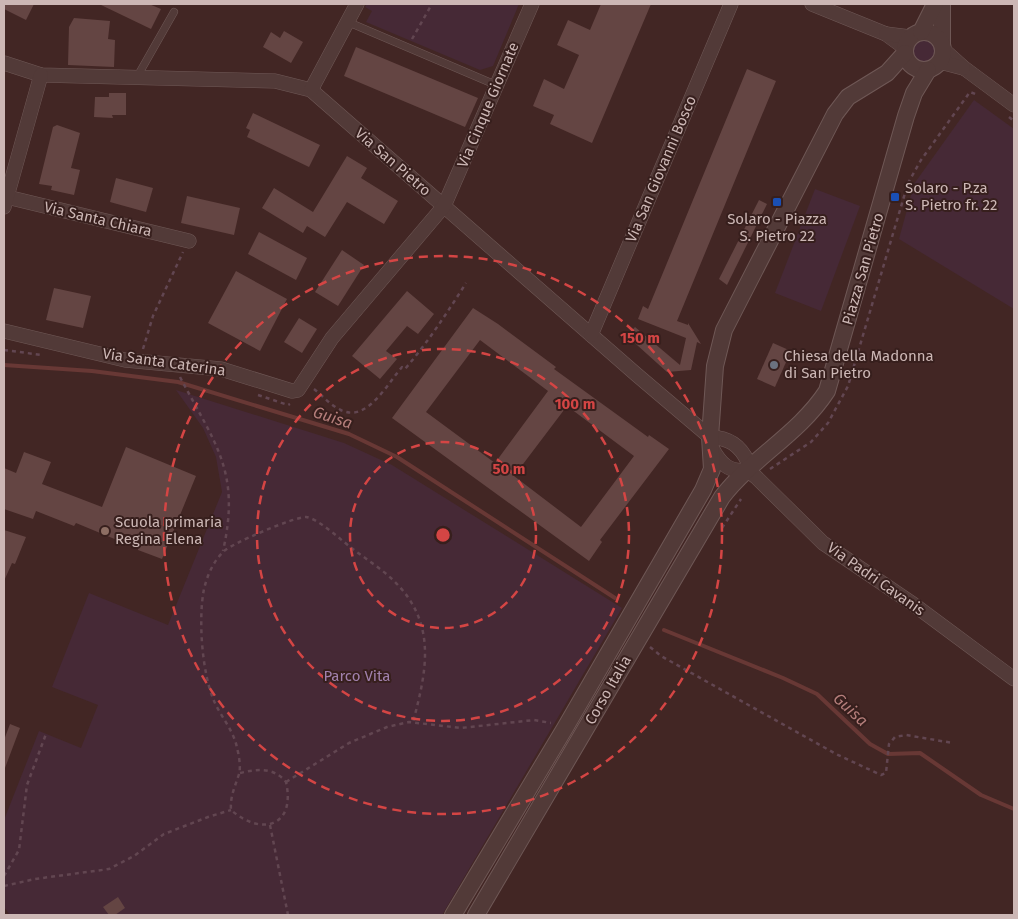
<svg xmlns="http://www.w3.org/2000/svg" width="1018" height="919" font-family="'Fira Sans',sans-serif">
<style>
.green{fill:#462936}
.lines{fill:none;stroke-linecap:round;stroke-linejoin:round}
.stream{stroke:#683835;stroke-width:4}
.building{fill:#644543;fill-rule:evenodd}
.service-casing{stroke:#6f5856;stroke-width:8}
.minor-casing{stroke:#6f5856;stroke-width:15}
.tertiary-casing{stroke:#6f5856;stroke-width:18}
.path{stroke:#624651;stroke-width:2.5;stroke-dasharray:4 4;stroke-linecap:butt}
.service{stroke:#523a38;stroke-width:7}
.minor{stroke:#523a38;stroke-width:14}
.tertiary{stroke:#523a38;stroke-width:16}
.ring{fill:none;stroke:#d44544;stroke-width:2.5;stroke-dasharray:9 6}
.transit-dot{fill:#1a4fb4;stroke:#371f1d;stroke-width:2}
.worship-dot{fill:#6b7280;stroke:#371f1d;stroke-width:2}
.education-dot{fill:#8d6e63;stroke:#371f1d;stroke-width:2}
.labels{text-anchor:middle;stroke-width:4;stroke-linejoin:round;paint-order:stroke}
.street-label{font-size:15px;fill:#ccb7b5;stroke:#371f1d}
.poi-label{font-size:15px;fill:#ccb7b5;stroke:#371f1d;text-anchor:start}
.park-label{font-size:15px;fill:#a181ad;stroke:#371f1d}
.water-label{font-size:16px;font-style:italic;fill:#b57e7b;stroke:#371f1d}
.centre{fill:#d44544;stroke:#371f1d;stroke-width:2.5}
.ring-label{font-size:15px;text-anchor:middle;font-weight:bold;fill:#d44544;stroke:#371f1d;stroke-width:4;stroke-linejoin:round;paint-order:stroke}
</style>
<rect width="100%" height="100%" fill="#422624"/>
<g class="green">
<polygon points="367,4 519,4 493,66 480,70 366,22 372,11 365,7"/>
<circle cx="924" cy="51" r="14"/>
<polygon points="974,100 1014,129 1014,309 899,239 914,184"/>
<polygon points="815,189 860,206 821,311 775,293"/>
<polygon points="176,390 344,443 392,465 622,608 442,915 10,915 4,907 4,820 39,731 81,748 98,705 52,687 89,593 168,625 222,492 216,457 203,428"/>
</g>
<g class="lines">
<g class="stream">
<polyline points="4,365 92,371 178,382 349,434 397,457 615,598"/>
<polyline points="664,630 783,678 817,694 870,744 888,754 920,753 981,795 1014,809"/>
</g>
</g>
<g class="building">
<polygon points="4,4 34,4 26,20 4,9"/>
<polygon points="99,4 149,4 161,9 151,29"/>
<polygon points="601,4 651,4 592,143 550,124 554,115 533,106 544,79 564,89 579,55 557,45 568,20 590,30"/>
<polygon points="74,18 110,21 108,39 115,40 114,67 68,65 69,27"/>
<polygon points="284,31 303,42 291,63 263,47 271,32 280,38"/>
<polygon points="356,47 478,98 465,127 344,76"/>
<polygon points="747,69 776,81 677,321 688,325 688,323 701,344 697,342 691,370 667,372 627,336 635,327 680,365 686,338 638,319 643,306 648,309"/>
<polygon points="109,93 126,93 126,115 112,115 113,118 94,117 95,97 109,97"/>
<polygon points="253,113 320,145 309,167 247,137 250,130 246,128"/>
<polygon points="57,125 80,133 71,168 80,170 74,195 51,190 52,186 39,184 53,127"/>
<polygon points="347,156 367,168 361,178 398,201 384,224 347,202 325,237 307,226 303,233 262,208 274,188 313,212"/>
<polygon points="116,178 153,188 146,212 110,202"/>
<polygon points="187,196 240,208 234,235 181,223"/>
<polygon points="759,200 767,204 727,285 719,279"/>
<polygon points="259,232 307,258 296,280 248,254"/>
<polygon points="342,250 364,265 338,306 315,292"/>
<polygon points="236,271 287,299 260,351 208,323"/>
<polygon points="54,288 91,296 83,328 46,320"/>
<polygon points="407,291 434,314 418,334 407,326 386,351 397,359 380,379 352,356"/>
<path d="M473 308 498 324 556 367 554 369 648 437 649 435 669 449 600 540 602 542 589 561 392 418ZM480 340 548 391 495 463 426 412ZM567 406 634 456 581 527 514 476Z"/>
<polygon points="299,318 317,329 302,353 284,342"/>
<polygon points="773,343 791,351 775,387 757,379"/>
<polygon points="126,447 196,476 162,559 138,550 139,537 128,534 122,534 117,540 76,523 74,526 36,511 33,519 4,509 4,468 16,473 24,452 51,462 42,484 102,507"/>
<polygon points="4,530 26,537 15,564 12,563 4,581"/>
<polygon points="10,724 20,728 5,768 4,740"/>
<polygon points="118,897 125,908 115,915 109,915 103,907"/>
</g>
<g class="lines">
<g class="service-casing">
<g id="service">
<polyline points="348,22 496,85"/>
<polyline points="137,77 174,12"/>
</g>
</g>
<g class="minor-casing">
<g id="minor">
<polyline points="812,4 886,34 905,48"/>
<polyline points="886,34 910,37"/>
<polyline points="944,50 964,68 1014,105"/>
<polyline points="940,62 963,68"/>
<path d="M4 63 41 75 275 81 311 90 637 375 710 437C729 438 740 445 748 462L747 470"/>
<polyline points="311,90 357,4"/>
<polyline points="7,197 189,241"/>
<polyline points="4,207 41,75"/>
<polyline points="4,331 125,360 221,369 292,391 298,390 332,338 444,206 532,4"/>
<polyline points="591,335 731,4"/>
<path d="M712 448C720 463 729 473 747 470"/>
<polyline points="747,470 756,477 823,543 913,604 1014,679"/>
</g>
</g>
<g class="tertiary-casing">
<g id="tertiary">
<polyline points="942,4 942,43"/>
<circle cx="924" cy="51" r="19"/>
<polyline points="921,32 935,4"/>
<polyline points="453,915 565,728 703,490 712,469 710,437 715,366 724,330 835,114 848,97 887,73 905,53"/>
<path d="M476 915 722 497C753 457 799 434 827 391L906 116 914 93 928 70"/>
</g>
</g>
<g class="path">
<polyline points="412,39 432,4"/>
<polyline points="1009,117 1014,121"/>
<polyline points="143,349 153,316 183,252"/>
<polyline points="4,350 42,355"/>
<path d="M180 377C215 444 241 471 223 551"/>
<path d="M314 389C323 396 332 407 343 411 368 421 388 383 402 367L405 369C428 342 447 313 466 283"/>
<polyline points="258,395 288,405 290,404"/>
<polyline points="770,469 811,442 828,423 848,386 908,183 921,160 970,92 978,95"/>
<polyline points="722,528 741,499"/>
<polyline points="650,647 661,656 836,754 881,775 886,773 889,744 895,737 906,735 953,743"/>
<path d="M240 773C257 769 274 767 286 782 296 826 262 837 231 810 230 796 235 787 239 774 241 768 239 755 237 748 234 731 221 717 214 701 202 673 198 619 204 589 207 576 213 562 223 552 230 544 294 517 306 517 317 518 340 539 349 546 364 558 381 568 394 581 437 623 427 670 413 722"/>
<polyline points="286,782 349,743 387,727 409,722 461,728 534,720 551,723"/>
<polyline points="270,825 288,915"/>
<polyline points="4,876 19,850 27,785 46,734"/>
<polyline points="4,886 35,879 109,869 134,856 164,834 208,817 231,810"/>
</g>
<use href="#service" class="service"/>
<use href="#minor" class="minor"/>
<use href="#tertiary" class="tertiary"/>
</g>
<g class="ring">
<circle cx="443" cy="535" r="93"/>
<circle cx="443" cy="535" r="186"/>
<circle cx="443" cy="535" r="279"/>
</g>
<g class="transit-dot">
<rect x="890" y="192" width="10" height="10" rx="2.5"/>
<rect x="772" y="197" width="10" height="10" rx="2.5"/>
</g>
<circle class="worship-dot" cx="774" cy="365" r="5"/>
<circle class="education-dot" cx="105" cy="531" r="5"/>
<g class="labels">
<g class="street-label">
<text transform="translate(488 105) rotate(-67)" y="5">Via Cinque Giornate</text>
<text transform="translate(393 162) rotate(41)" y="5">Via San Pietro</text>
<text transform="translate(661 169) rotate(-67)" y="5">Via San Giovanni Bosco</text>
<text transform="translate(98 219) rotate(13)" y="5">Via Santa Chiara</text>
<text transform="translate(863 269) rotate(-74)" y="5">Piazza San Pietro</text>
<text transform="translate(164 362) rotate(8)" y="5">Via Santa Caterina</text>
<text transform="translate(876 579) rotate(35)" y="5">Via Padri Cavanis</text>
<text transform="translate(608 690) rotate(-60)" y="5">Corso Italia</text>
</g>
<g class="poi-label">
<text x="905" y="193">Solaro - P.za<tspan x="905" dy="17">S. Pietro fr. 22</tspan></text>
<text x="777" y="224" text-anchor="middle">Solaro - Piazza<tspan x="777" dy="17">S. Pietro 22</tspan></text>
<text x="784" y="361">Chiesa della Madonna<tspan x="784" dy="17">di San Pietro</tspan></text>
<text x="115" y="527">Scuola primaria<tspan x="115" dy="17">Regina Elena</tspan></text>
</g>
<g class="park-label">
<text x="357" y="681">Parco Vita</text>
</g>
<g class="water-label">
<text transform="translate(333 417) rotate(18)" y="6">Guisa</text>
<text transform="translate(851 709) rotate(43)" y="6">Guisa</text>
</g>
</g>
<circle cx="443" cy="535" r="8" class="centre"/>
<g class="ring-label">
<text x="640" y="343">150 m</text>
<text x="575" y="409">100 m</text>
<text x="509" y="474">50 m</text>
</g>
<rect width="1018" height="919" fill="none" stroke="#ccb7b5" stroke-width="10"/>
</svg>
